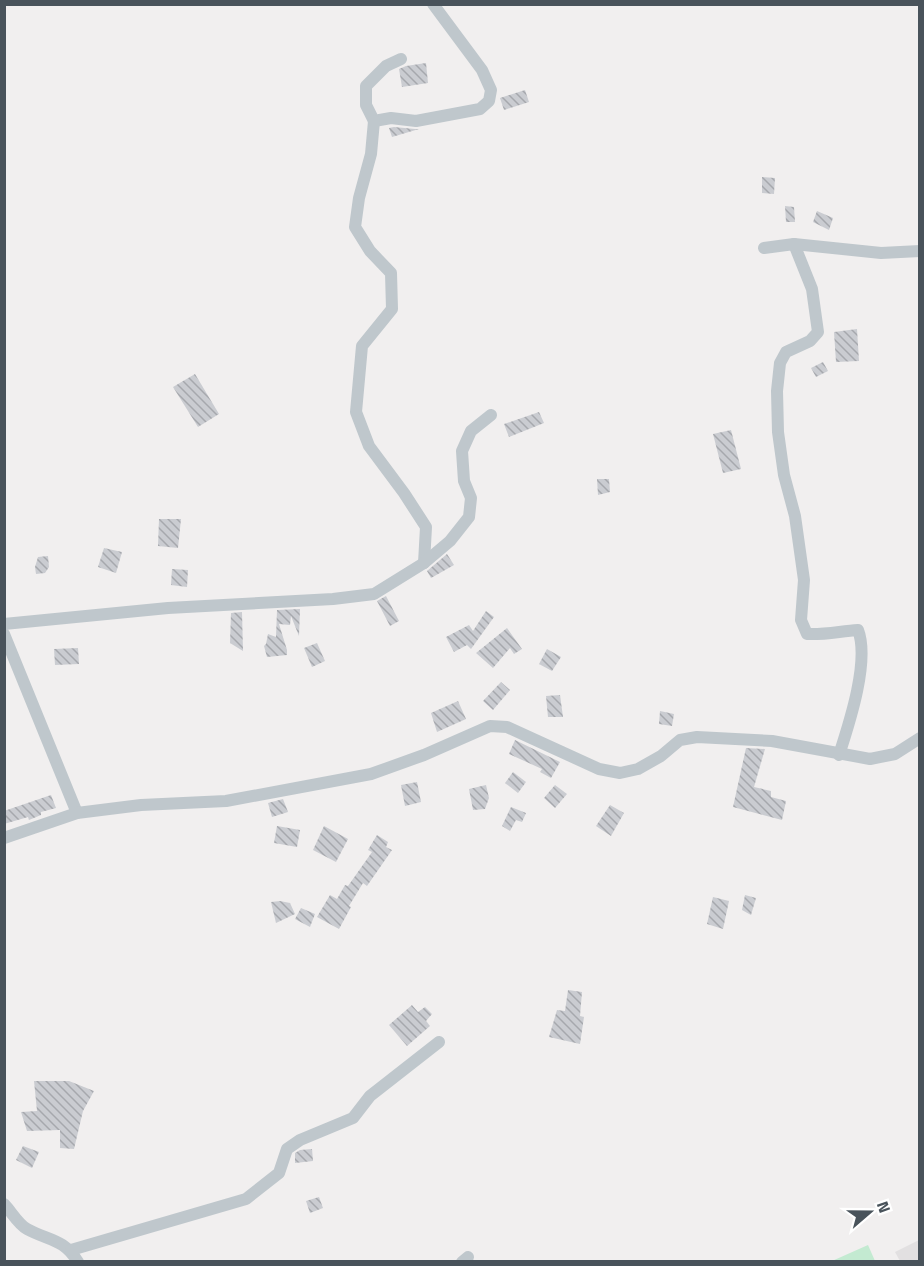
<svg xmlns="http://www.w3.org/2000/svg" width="924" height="1266" font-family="'Titillium Web',sans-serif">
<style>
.education{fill:#e2e0e1}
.green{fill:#c3ead1}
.building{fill:url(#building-back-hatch)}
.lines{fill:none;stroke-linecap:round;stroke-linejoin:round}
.minor{stroke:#bfc7cc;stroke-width:12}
</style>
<defs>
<pattern id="building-back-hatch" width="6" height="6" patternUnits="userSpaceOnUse" patternTransform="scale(1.5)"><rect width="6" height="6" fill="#caccd1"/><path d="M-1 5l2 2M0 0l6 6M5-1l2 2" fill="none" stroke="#a6a8ad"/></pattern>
</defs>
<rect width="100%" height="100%" fill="#f1efef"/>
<polygon class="education" points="919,1240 919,1261 900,1261 895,1252"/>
<polygon class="green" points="868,1245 875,1261 832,1261"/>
<g class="building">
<polygon points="426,63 428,83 402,87 399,69 406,66"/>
<polygon points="525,90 529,102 504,110 500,98"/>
<polygon points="394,127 415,129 419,129 392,137 389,128"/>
<polygon points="762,177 775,178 774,194 762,193"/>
<polygon points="785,206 794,207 795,222 786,222"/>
<polygon points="817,211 833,218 829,230 813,222"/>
<polygon points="857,329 859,361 836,362 834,332"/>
<polygon points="823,362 828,371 816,377 811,368"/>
<polygon points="195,374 219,414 198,427 173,387"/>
<polygon points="539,412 544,423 509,437 504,424"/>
<polygon points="731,430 741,469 723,473 713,434"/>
<polygon points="597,479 609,479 610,492 598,495"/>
<polygon points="159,519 181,519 178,548 158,546"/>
<polygon points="104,548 122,552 116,573 98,567"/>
<polygon points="447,554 454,565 431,578 427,571"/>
<polygon points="48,556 49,567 45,573 36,574 35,567 38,557"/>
<polygon points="172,569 188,570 187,587 171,585"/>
<polygon points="386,596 399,621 390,626 377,601"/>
<polygon points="300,609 299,636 291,616 290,625 279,624 287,650 287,655 267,657 264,646 266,644 268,634 276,637 277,610"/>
<polygon points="486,611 494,617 471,649 467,645 454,652 446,637 469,625 473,631"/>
<polygon points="242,612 243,651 230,643 231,613"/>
<polygon points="507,628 522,649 514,654 510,648 493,668 476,653"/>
<polygon points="317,643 325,661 312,667 304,648"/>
<polygon points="78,648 79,664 55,665 54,649"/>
<polygon points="547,649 561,657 552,671 539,664"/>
<polygon points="501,682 510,690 493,710 483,701"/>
<polygon points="560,695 563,717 548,717 546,696"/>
<polygon points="458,701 466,719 437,732 431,713"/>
<polygon points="660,711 674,714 672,726 659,724"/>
<polygon points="515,740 560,762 551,778 540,772 542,769 509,754"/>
<polygon points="746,748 765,749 754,787 771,791 771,797 786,801 782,820 733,807"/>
<polygon points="513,772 526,782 518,793 505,783"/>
<polygon points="417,782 421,802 405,806 401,785"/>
<polygon points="486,785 489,798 485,809 473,810 469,789"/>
<polygon points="555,785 567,794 555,808 544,798"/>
<polygon points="51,795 56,808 41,812 41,815 29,820 28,817 4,824 4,811"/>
<polygon points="283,799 288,812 272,817 268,803"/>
<polygon points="610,805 624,813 611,836 596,826"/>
<polygon points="511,807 526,813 522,822 516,820 510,831 502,826"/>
<polygon points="277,826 300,830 297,847 274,843"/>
<polygon points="324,826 348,839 336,862 313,850"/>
<polygon points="377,835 388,842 386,847 392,850 367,886 363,883 349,906 351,907 339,929 317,917 330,895 337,899 345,885 348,886 372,852 368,850"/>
<polygon points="745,895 756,898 751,915 742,910"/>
<polygon points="713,897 729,901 723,929 707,924"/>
<polygon points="280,901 290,903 295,914 276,923 271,902"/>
<polygon points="301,908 315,914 310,927 295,919"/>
<polygon points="568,990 582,992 580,1016 584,1017 580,1044 549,1037 557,1010 565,1011"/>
<polygon points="412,1005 418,1012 425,1007 432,1014 426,1021 430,1026 407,1046 389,1025"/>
<polygon points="34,1081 69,1081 94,1091 83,1111 74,1149 60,1148 60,1130 27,1131 21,1112 37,1111"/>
<polygon points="23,1146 39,1152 32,1168 16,1160"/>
<polygon points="312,1149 313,1161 295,1163 295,1153 300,1150"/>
<polygon points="319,1197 323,1208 310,1213 306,1201"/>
</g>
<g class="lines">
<g class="minor">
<polyline points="401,59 386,66 366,86 366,105 374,121 391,118 416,121 480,109 489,101 491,90 482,70 433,4"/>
<polyline points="374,121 371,154 359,198 355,227 370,251 391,273 392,309 362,346 356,412 369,446 404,493 426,527 424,563"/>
<path d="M794 244 812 289 818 332 810 341 786 352 780 363 777 391 778 432 784 475 795 516 804 580 801 620 807 634C825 635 841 631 858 630 870 661 849 724 839 755"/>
<polyline points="764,248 794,244 881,253 920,251"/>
<polyline points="4,624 168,608 333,599 374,594 424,563 450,541 469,517 471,498 464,481 462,451 471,431 491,415"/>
<polyline points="4,634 77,813"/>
<polyline points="4,838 77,813 141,805 226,801 371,774 424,755 490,726 507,727 599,769 620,773 638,769 661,756 680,740 697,737 772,741 870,759 895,754 920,738"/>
<path d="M4 1204C11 1211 18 1224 27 1229 49 1241 63 1238 78 1262"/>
<polyline points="71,1250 246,1199 279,1173 287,1149 300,1140 353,1118 370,1096 439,1042"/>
<polyline points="462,1262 468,1257"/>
</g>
</g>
<rect width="924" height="1266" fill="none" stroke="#49535b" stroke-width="12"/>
<g transform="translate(870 1212) rotate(70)" stroke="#ffffff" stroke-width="4.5" paint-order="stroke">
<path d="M0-4.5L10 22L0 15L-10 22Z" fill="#49535b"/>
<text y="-9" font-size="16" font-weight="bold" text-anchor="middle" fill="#49535b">N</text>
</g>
</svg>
